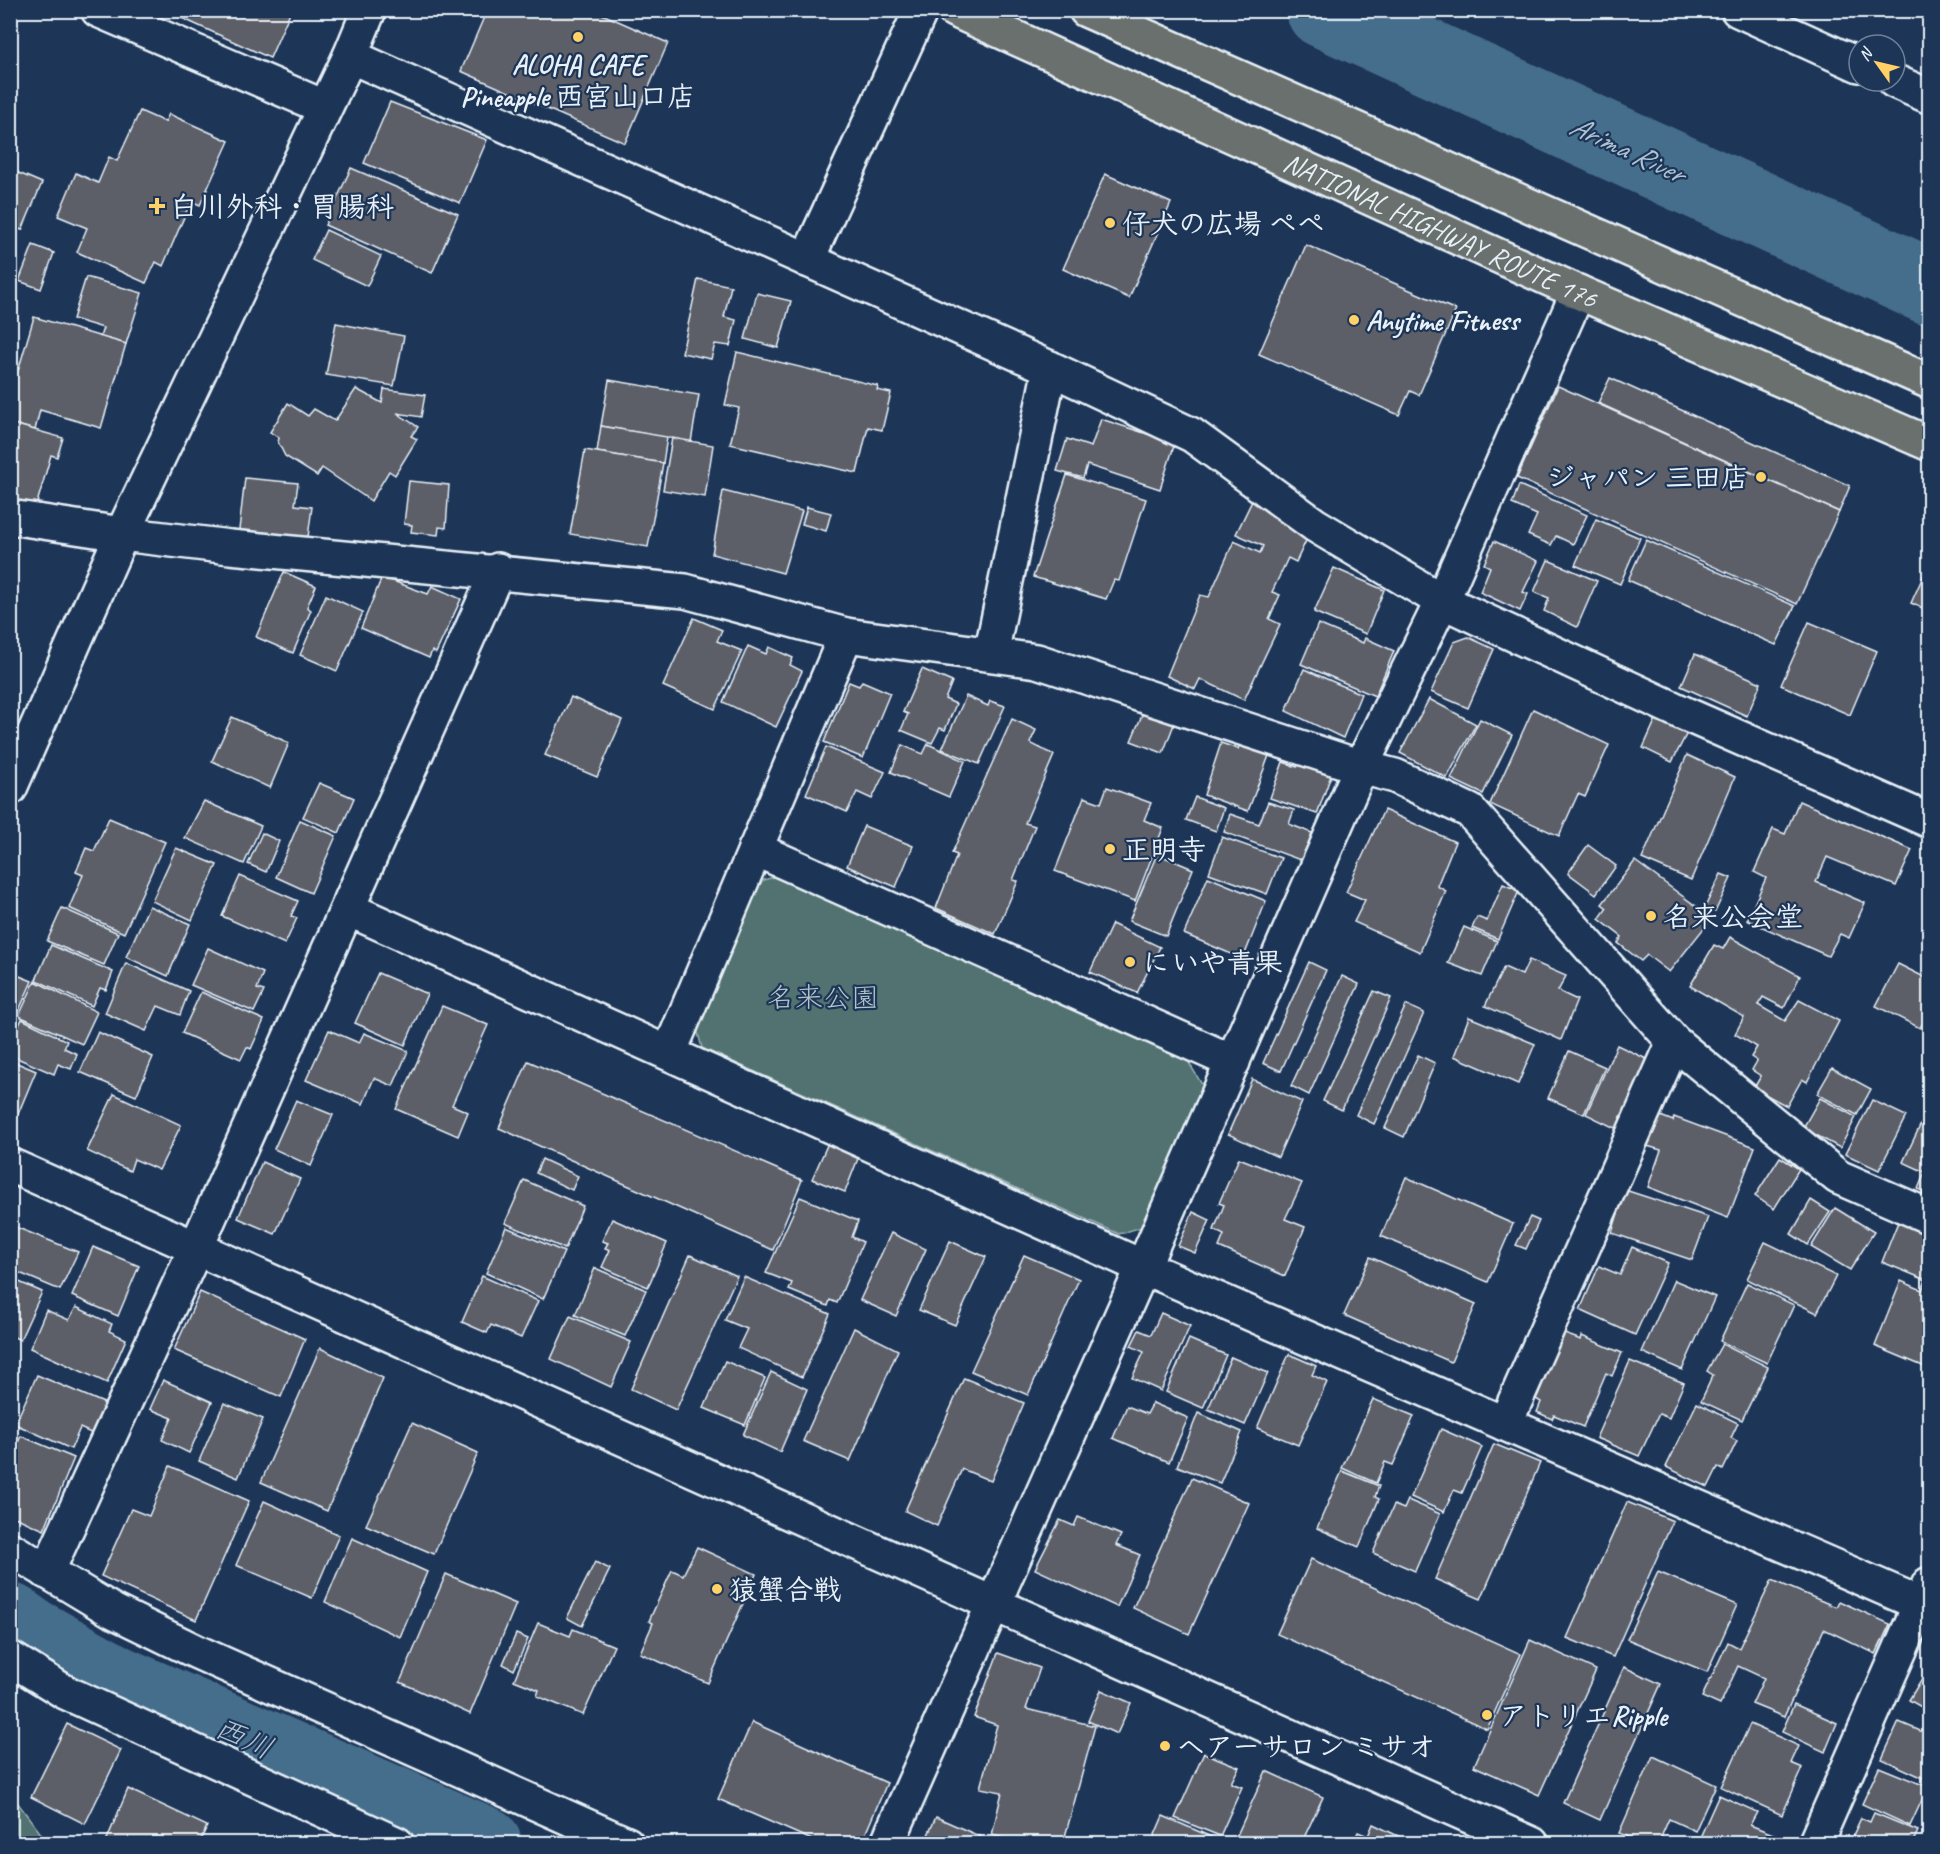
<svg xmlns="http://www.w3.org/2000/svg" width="1940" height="1854" font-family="Caveat,'Klee One',sans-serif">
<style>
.green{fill:#517271;stroke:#9cb2b4;stroke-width:1.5}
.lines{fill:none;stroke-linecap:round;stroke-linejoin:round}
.river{stroke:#446d8c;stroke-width:76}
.building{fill:#5d5e67;stroke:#e8f1f8;stroke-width:1.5}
.minor-casing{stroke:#e8f1f8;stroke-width:38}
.highway-casing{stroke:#e8f1f8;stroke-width:38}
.minor{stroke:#1d3557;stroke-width:33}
.highway{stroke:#6b706d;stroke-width:33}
.poi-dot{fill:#ffd166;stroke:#1d3557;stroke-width:2}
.labels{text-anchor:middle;stroke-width:4.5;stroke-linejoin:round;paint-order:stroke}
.poi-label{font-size:28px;font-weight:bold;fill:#e8f1f8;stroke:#1d3557;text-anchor:start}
.street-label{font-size:28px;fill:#e8f1f8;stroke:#1d3557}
.park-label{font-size:28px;fill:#b3c5c9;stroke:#1d3557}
.water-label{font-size:30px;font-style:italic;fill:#afc3d2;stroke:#1d3557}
</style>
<rect width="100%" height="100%" fill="#1d3557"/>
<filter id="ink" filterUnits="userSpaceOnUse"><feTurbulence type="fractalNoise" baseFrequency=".0167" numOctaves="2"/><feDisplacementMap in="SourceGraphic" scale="12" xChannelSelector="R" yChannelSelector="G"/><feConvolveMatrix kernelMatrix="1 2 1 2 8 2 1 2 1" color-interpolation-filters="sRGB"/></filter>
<g filter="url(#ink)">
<g class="green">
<polygon points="782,874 1184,1054 1204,1088 1142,1227 1119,1234 702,1048 695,1022 758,882"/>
<polygon points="11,1794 48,1843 11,1843"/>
</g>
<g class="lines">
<g class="river">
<polyline points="1324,10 1930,287"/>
<polyline points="10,1621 28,1634 114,1682 484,1844"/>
</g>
</g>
<g class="building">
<polygon points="164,10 291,10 270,58"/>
<polygon points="487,10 593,10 668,43 625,143 461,71"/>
<polygon points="390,102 487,140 460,203 364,163"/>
<polygon points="140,111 165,122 169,114 229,141 200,205 191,201 163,266 156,262 146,283 77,252 87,228 58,216 76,173 98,183 109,157 117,161"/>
<polygon points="351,168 458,214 432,273 325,225"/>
<polygon points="14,171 42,183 22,230 10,226 10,180"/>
<polygon points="1105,174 1171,203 1129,298 1063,269"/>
<polygon points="326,230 381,256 367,286 312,260"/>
<polygon points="33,245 54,253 41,289 19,281"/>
<polygon points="1306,245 1456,310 1419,395 1410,391 1399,415 1259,354"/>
<polygon points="86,277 142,293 126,344 100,337 103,328 73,319"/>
<polygon points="698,279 731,286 724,317 736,320 730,346 715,344 711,359 682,353"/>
<polygon points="757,293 791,301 778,348 745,339"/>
<polygon points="34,317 126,344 101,428 40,410 35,430 10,423 10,398"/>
<polygon points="336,323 404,336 394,386 326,375"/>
<polygon points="737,352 878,386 877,390 891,393 882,430 868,427 857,473 730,444 739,408 725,405"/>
<polygon points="1610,378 1850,486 1839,512 1598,403"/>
<polygon points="609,380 699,395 691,442 601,426"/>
<polygon points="1558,386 1839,512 1797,604 1517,478"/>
<polygon points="356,389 382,403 384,389 425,395 421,417 397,413 418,427 411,436 417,439 395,475 389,471 371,501 322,468 317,476 285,456 278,442 279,438 270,432 288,403 308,416 314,409 335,421"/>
<polygon points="1101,419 1175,443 1160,489 1087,465 1083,478 1057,471 1067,439 1091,447"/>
<polygon points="10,423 63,438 57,457 51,455 35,510 10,503"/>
<polygon points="601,426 667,437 663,463 597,452"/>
<polygon points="672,438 713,445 705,497 663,490"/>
<polygon points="585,450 663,463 648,547 570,534"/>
<polygon points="1067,475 1146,499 1119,581 1114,580 1106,599 1033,577"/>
<polygon points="245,478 298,483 295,505 312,507 308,537 239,530"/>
<polygon points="409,481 449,485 446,528 439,527 438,535 411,532 412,525 404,524"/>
<polygon points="1519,485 1587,515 1573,544 1556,536 1551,545 1528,535 1537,515 1512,504"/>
<polygon points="723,491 802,511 783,573 712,554"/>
<polygon points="1252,501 1312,528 1296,562 1288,558 1272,592 1280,595 1269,619 1280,624 1244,700 1200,679 1195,689 1167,676 1200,595 1209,597 1234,541 1260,553 1263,546 1236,534"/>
<polygon points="807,507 831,513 826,531 802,524"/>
<polygon points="1596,519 1640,538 1620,584 1575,565"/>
<polygon points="1646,540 1795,606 1776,645 1628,580"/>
<polygon points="1494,541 1538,561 1523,592 1528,594 1520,611 1480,592 1490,567 1484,564"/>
<polygon points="1548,560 1597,581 1577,627 1544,611 1549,598 1534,592"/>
<polygon points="1930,561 1930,611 1911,603"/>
<polygon points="1334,568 1384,590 1366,634 1314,612"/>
<polygon points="284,572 316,586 307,607 311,610 293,653 256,637"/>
<polygon points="382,577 428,594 432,586 461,599 436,653 432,651 429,658 361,628"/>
<polygon points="326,595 363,612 337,671 300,655"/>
<polygon points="694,618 722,630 717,641 742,651 715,709 663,686"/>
<polygon points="1809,622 1877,651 1850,715 1781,685"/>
<polygon points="1318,624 1363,643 1365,638 1394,651 1375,696 1301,664"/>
<polygon points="1468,637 1494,649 1468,708 1431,692 1454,642"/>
<polygon points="748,646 766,654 769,647 793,658 790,665 802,671 776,727 723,702"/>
<polygon points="1695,654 1761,683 1747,716 1681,686"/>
<polygon points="922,669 952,682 945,699 956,704 945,730 940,728 932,743 901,730 908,714 903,712"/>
<polygon points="1304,669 1361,694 1343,738 1286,711"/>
<polygon points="862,681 890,693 863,758 824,742 849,682 859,686"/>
<polygon points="966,696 988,706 990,701 1005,706 979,764 942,749"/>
<polygon points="571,697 622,720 597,777 545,755"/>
<polygon points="1429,699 1476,724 1447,778 1400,753"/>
<polygon points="1145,708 1176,719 1163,753 1131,741"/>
<polygon points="1533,709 1609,745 1585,797 1578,794 1559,836 1490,804"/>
<polygon points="232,717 289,743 270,788 212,761"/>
<polygon points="1012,719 1036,730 1030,743 1054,755 1025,823 1035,826 1013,880 1018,881 995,934 936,908 957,855 952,853"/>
<polygon points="1480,719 1512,735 1483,794 1451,779"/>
<polygon points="1656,719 1687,733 1672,762 1643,748"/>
<polygon points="1221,743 1238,749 1240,743 1270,753 1248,811 1204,795"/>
<polygon points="928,744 965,761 949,797 891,772 902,745 923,754"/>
<polygon points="826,747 885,772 872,799 857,792 847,812 806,794"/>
<polygon points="1687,755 1735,777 1691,880 1642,859"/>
<polygon points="1300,759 1333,770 1317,814 1270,798 1283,762 1297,767"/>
<polygon points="319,783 354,798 339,833 303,817"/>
<polygon points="1107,787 1151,803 1144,820 1163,828 1135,901 1055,871 1084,797 1101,803"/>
<polygon points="1195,797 1224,808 1216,831 1186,820"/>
<polygon points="204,801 261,826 244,864 185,838"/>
<polygon points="1799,801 1912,850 1896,886 1827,857 1816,882 1865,903 1849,938 1840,934 1828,956 1747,920 1766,878 1754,872 1773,829 1785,834"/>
<polygon points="1268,802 1294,810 1289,824 1312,833 1303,861 1224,832 1230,814 1259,824"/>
<polygon points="1384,810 1455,842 1437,886 1446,891 1420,952 1354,922 1365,900 1346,892"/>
<polygon points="109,818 165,842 124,933 69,908 83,875 76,872 86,848 94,851"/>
<polygon points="300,820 336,836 311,893 276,877"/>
<polygon points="864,826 913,846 896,887 847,866"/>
<polygon points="262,833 279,841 266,872 248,864"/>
<polygon points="1222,837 1281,858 1267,894 1209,873"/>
<polygon points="1588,845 1616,866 1596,894 1568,873"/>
<polygon points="176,848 217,865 192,920 152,901"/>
<polygon points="1157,854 1193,869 1166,936 1129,921"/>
<polygon points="1635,861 1712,918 1669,972 1647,955 1641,961 1618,943 1622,937 1599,919 1607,908 1602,904"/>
<polygon points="1721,874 1731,878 1715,912 1705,907"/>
<polygon points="240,876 298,901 291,916 297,918 285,944 222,916"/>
<polygon points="1208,877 1266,901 1243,959 1184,934"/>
<polygon points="1503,884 1519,891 1498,939 1472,928 1477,917 1487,921"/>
<polygon points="149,906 190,924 168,976 126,957"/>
<polygon points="62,908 118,933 104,965 47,941"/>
<polygon points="1112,924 1160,947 1137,993 1090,972"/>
<polygon points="1464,927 1497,941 1482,976 1448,963"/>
<polygon points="1730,937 1800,976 1784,1008 1763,997 1758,1005 1785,1021 1799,1000 1839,1021 1807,1082 1802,1079 1787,1106 1754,1088 1761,1076 1752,1070 1757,1061 1751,1057 1757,1047 1735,1034 1744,1017 1690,986 1714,945 1723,949"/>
<polygon points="51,945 113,972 106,990 100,988 92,1006 36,980"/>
<polygon points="208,948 263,973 257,989 264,991 254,1012 191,985"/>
<polygon points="1529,960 1566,976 1558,991 1577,1000 1561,1040 1485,1006 1504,967 1522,975"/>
<polygon points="1309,962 1326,970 1281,1071 1263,1063"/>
<polygon points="126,963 189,991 180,1015 158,1006 146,1031 105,1013"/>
<polygon points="1898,964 1930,980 1930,1011 1920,1028 1876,1006"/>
<polygon points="378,973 427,994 405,1045 355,1023"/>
<polygon points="17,975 32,981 17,1015 10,1012 10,989"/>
<polygon points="1342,976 1359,984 1309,1095 1291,1086"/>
<polygon points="35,981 97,1012 82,1044 19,1016"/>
<polygon points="1374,991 1391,998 1342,1110 1323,1101"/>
<polygon points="201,992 264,1020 251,1049 247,1047 241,1059 182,1033"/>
<polygon points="1406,1005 1424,1013 1374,1124 1356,1115"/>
<polygon points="442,1006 488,1025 452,1105 468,1112 458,1136 396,1109"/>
<polygon points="1469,1017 1535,1044 1518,1084 1454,1056"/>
<polygon points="22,1019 67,1041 64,1048 77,1054 71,1069 58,1064 54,1074 10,1055 10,1022 19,1025"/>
<polygon points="329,1030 359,1043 364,1033 408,1051 393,1086 374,1078 363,1104 306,1080"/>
<polygon points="98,1032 153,1057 136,1096 80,1072"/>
<polygon points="1617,1045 1651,1061 1619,1130 1586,1114"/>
<polygon points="1569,1051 1605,1067 1584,1114 1548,1098"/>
<polygon points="1418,1055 1435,1063 1404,1137 1385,1128"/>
<polygon points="10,1060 36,1071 18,1114 10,1111"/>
<polygon points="528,1061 802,1180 773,1250 499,1128"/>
<polygon points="1832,1068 1871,1089 1857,1115 1817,1094"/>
<polygon points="1252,1079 1302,1102 1278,1157 1228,1134"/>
<polygon points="114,1094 181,1125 159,1170 134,1159 130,1171 87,1151"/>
<polygon points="1820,1098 1856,1117 1840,1148 1803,1128"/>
<polygon points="296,1100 333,1115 311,1166 274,1149"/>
<polygon points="1872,1100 1906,1116 1879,1170 1845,1154"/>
<polygon points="1658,1115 1673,1121 1674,1117 1755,1147 1728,1218 1648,1187 1661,1150 1647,1146"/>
<polygon points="1921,1124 1930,1128 1930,1194 1918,1189 1925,1172 1903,1162"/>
<polygon points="828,1143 859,1156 845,1192 812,1179"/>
<polygon points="1780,1157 1799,1169 1774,1209 1755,1196"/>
<polygon points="1239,1158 1302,1183 1285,1219 1305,1227 1285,1276 1219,1247 1224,1235 1214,1230 1224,1205 1219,1203"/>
<polygon points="542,1159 578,1176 572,1190 536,1173"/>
<polygon points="262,1162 300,1179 275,1234 238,1218"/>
<polygon points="1406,1177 1513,1224 1488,1282 1381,1236"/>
<polygon points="524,1180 583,1206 565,1249 505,1223"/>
<polygon points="1625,1190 1708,1217 1692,1260 1612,1233"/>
<polygon points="800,1197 858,1221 852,1237 863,1242 837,1303 830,1300 828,1306 789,1290 792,1283 766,1273"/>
<polygon points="1811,1200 1830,1212 1808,1245 1791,1234"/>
<polygon points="1835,1208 1874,1232 1850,1270 1811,1247"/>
<polygon points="1193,1212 1210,1220 1195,1253 1178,1246"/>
<polygon points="1530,1217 1539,1221 1526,1249 1516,1245"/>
<polygon points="612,1219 667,1243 648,1287 602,1267 610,1250 605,1248 608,1243 602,1241"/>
<polygon points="1898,1222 1930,1235 1930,1369 1875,1346 1901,1281 1922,1290 1926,1280 1882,1262"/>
<polygon points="13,1226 78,1252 60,1290 10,1269 10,1231"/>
<polygon points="506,1227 564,1252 543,1299 486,1273"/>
<polygon points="891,1233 926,1249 896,1316 860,1300"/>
<polygon points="950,1241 986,1257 955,1325 919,1310"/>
<polygon points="1765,1242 1836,1276 1817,1313 1747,1279"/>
<polygon points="93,1247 139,1266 118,1316 72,1296"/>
<polygon points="1632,1247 1668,1263 1635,1335 1580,1310 1599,1266 1620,1275"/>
<polygon points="690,1255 737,1276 676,1410 631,1389"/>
<polygon points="1024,1255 1079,1279 1028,1395 971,1371"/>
<polygon points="1370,1257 1476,1304 1451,1362 1344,1315"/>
<polygon points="595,1268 646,1290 625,1336 575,1315"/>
<polygon points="482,1276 538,1301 521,1338 491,1325 487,1333 462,1322"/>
<polygon points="744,1277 830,1314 802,1377 738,1348 747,1329 725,1320"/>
<polygon points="10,1278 42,1292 20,1340 10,1335"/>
<polygon points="1674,1280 1715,1297 1682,1370 1642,1352"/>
<polygon points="1747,1283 1794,1305 1767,1363 1720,1341"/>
<polygon points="200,1292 305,1339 281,1397 174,1350"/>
<polygon points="76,1307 112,1324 109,1331 126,1339 107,1383 30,1348 46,1310 69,1320"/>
<polygon points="1161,1313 1190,1326 1161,1391 1132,1378 1144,1352 1131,1346 1139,1330 1151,1335"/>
<polygon points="570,1316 631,1342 611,1387 551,1359"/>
<polygon points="854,1328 898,1350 850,1461 803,1441"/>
<polygon points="1559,1332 1581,1340 1582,1336 1622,1353 1612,1376 1606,1373 1583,1427 1554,1415 1552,1419 1537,1412 1541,1402 1536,1399 1541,1387 1535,1385"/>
<polygon points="1189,1339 1226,1355 1203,1408 1166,1392"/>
<polygon points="1722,1344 1768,1367 1742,1420 1701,1401 1713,1375 1707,1371"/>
<polygon points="320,1348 383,1378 327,1511 261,1482"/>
<polygon points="1289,1354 1316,1366 1312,1375 1327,1382 1298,1445 1257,1428"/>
<polygon points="1231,1357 1268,1373 1245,1425 1208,1409"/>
<polygon points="725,1361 765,1378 745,1425 704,1408"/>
<polygon points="1630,1361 1684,1383 1669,1418 1659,1414 1639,1456 1596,1438"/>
<polygon points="771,1372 807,1389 780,1452 743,1435"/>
<polygon points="37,1375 106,1404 93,1434 80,1428 71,1449 15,1424"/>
<polygon points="964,1378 1024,1403 991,1481 962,1469 937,1526 905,1511"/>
<polygon points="163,1380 212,1402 189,1453 162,1440 172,1418 150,1409"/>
<polygon points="1373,1399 1414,1416 1393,1465 1385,1462 1376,1483 1342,1468"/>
<polygon points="224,1403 263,1419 238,1478 199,1461"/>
<polygon points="1153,1403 1188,1418 1169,1462 1113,1438 1127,1406 1147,1414"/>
<polygon points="1697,1403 1738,1423 1731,1438 1737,1441 1723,1470 1718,1467 1708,1487 1666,1467"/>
<polygon points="1198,1413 1242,1432 1220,1483 1177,1466"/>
<polygon points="412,1423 478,1453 434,1554 366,1525"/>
<polygon points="1441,1429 1482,1447 1462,1493 1454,1490 1444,1512 1411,1497"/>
<polygon points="21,1436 74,1458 44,1530 10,1515 10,1459"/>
<polygon points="1494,1444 1540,1463 1481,1599 1435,1579"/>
<polygon points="170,1466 249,1501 196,1620 101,1576 131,1509 149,1516"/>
<polygon points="1342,1471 1379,1486 1375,1497 1379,1499 1359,1547 1317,1528"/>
<polygon points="1192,1478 1249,1503 1189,1634 1133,1608"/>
<polygon points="1408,1500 1440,1514 1415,1571 1373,1553 1394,1505 1404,1509"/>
<polygon points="264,1501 339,1535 312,1598 236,1565"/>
<polygon points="1627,1502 1673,1521 1613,1657 1567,1638"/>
<polygon points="1078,1517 1121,1535 1116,1545 1140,1555 1117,1607 1035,1569 1060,1520 1074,1526"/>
<polygon points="352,1538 427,1572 400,1637 325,1602"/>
<polygon points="697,1547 756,1574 708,1683 640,1653 653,1623 649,1621 672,1570 683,1575"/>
<polygon points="1311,1559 1521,1654 1487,1729 1277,1634"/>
<polygon points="595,1562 610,1569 582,1626 567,1618"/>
<polygon points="1658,1572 1737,1605 1707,1672 1627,1639"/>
<polygon points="446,1574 516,1604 470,1714 400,1682"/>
<polygon points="1772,1580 1836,1607 1839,1601 1890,1624 1876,1654 1824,1629 1784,1717 1752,1704 1764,1678 1738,1666 1720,1705 1702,1697 1728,1642 1739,1648"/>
<polygon points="538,1623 570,1636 573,1629 614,1646 583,1715 537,1696 539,1690 514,1680"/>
<polygon points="516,1634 528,1639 514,1670 503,1664"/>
<polygon points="1530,1640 1596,1670 1539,1795 1474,1766"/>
<polygon points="998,1653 1040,1668 1026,1709 1095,1726 1063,1844 1026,1844 992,1835 1002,1792 980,1788 997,1725 974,1717"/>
<polygon points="1930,1665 1930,1712 1909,1700"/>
<polygon points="1624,1667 1661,1684 1600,1820 1563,1803"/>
<polygon points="1101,1690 1131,1703 1117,1734 1088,1721"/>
<polygon points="1794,1704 1837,1723 1825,1752 1782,1732"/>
<polygon points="752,1722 887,1783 861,1844 821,1844 718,1799"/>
<polygon points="1899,1722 1930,1735 1930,1781 1882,1759"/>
<polygon points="67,1724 121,1750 85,1824 31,1797"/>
<polygon points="1750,1724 1799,1746 1791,1763 1803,1768 1782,1815 1721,1787"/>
<polygon points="1204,1753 1239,1767 1231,1783 1242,1787 1220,1836 1175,1818"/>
<polygon points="1653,1756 1716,1785 1695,1831 1669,1819 1658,1844 1644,1844 1619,1833"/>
<polygon points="1879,1767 1928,1787 1910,1826 1862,1804"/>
<polygon points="1266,1771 1323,1797 1301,1844 1233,1844"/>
<polygon points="128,1789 207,1826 199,1844 105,1844"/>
<polygon points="1719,1795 1757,1812 1750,1825 1778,1836 1775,1844 1697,1844"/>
<polygon points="1874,1813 1918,1831 1912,1844 1849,1844 1861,1818 1870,1822"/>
<polygon points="1163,1816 1216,1839 1214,1844 1151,1844"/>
<polygon points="936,1817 988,1840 987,1844 924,1844"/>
<polygon points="1373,1824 1413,1843 1413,1844 1353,1844 1358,1832 1368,1836"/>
</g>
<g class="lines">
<g class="minor-casing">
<g id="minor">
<polyline points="98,10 324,107"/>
<polyline points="1738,10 1859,65"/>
<polyline points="350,56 1050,368 1192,435 1315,525 1442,601 1683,713 1930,821"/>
<polyline points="1894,81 1930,97"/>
<polyline points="807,260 921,10"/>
<polyline points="10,517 122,534 230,547 685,591 846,635 1037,661 1361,767 1395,776 1470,811 1674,1042 1838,1177 1930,1217"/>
<polyline points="991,654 1050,368"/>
<polyline points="10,788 122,534 350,56 369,10"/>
<polyline points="755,849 1233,1062"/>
<polyline points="348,909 1143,1267 1930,1608"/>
<polyline points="669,1053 846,635"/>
<polyline points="10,1165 1532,1844"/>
<polyline points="1505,1424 1674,1042"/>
<polyline points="10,1549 113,1611 197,1652 627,1844"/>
<polyline points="47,1572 196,1248 498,570"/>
<polyline points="10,1658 65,1692 397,1844"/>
<polyline points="887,1844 1143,1267 1361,767 1442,601 1578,292"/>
<polyline points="1815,1844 1929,1584"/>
</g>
</g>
<g class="highway-casing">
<g id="highway">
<path id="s1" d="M954 10 1578 292 1930 444"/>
<polyline points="1086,10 1930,382"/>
</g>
</g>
<use href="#minor" class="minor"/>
<use href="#highway" class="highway"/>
</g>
</g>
<g class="poi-dot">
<circle cx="578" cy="37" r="6"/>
<path d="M154 197h6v6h6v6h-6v6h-6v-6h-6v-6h6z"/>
<circle cx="1110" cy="223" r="6"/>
<circle cx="1354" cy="320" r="6"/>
<circle cx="1761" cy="477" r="6"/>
<circle cx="1110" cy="849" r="6"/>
<circle cx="1651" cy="916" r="6"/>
<circle cx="1130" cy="962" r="6"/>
<circle cx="717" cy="1589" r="6"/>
<circle cx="1487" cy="1715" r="6"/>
<circle cx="1165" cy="1746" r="6"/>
</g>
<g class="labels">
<g class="poi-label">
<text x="578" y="74" text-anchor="middle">ALOHA CAFE<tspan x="578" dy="32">Pineapple 西宮山口店</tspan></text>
<text x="170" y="216">白川外科・胃腸科</text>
<text x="1122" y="233">仔犬の広場 ペペ</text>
<text x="1366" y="330">Anytime Fitness</text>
<text x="1749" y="487" text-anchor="end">ジャパン 三田店</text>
<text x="1122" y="859">正明寺</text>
<text x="1663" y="926">名来公会堂</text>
<text x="1142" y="972">にいや青果</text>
<text x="729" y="1599">猿蟹合戦</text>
<text x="1499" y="1725">アトリエRipple</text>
<text x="1177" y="1756">ヘアーサロン ミサオ</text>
</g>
<g class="street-label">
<text dy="10" stroke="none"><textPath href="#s1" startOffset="534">NATIONAL HIGHWAY ROUTE 176</textPath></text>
</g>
<g class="park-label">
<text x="823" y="1007">名来公園</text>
</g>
<g class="water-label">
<text transform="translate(1627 149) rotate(25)" y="10">Arima River</text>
<text transform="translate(244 1738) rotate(24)" y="10">西川</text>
</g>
</g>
<rect width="1940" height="1854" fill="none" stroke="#1d3557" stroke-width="36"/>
<rect x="18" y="18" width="1904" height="1818" fill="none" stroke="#e8f1f8" stroke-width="2" filter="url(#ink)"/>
<g transform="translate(1877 63) rotate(304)"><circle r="28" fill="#1d3557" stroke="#6e8097" stroke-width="1.5"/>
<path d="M0-4.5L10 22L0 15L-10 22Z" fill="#ffd166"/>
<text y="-9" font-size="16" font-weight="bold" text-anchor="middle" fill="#e8f1f8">N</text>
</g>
</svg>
